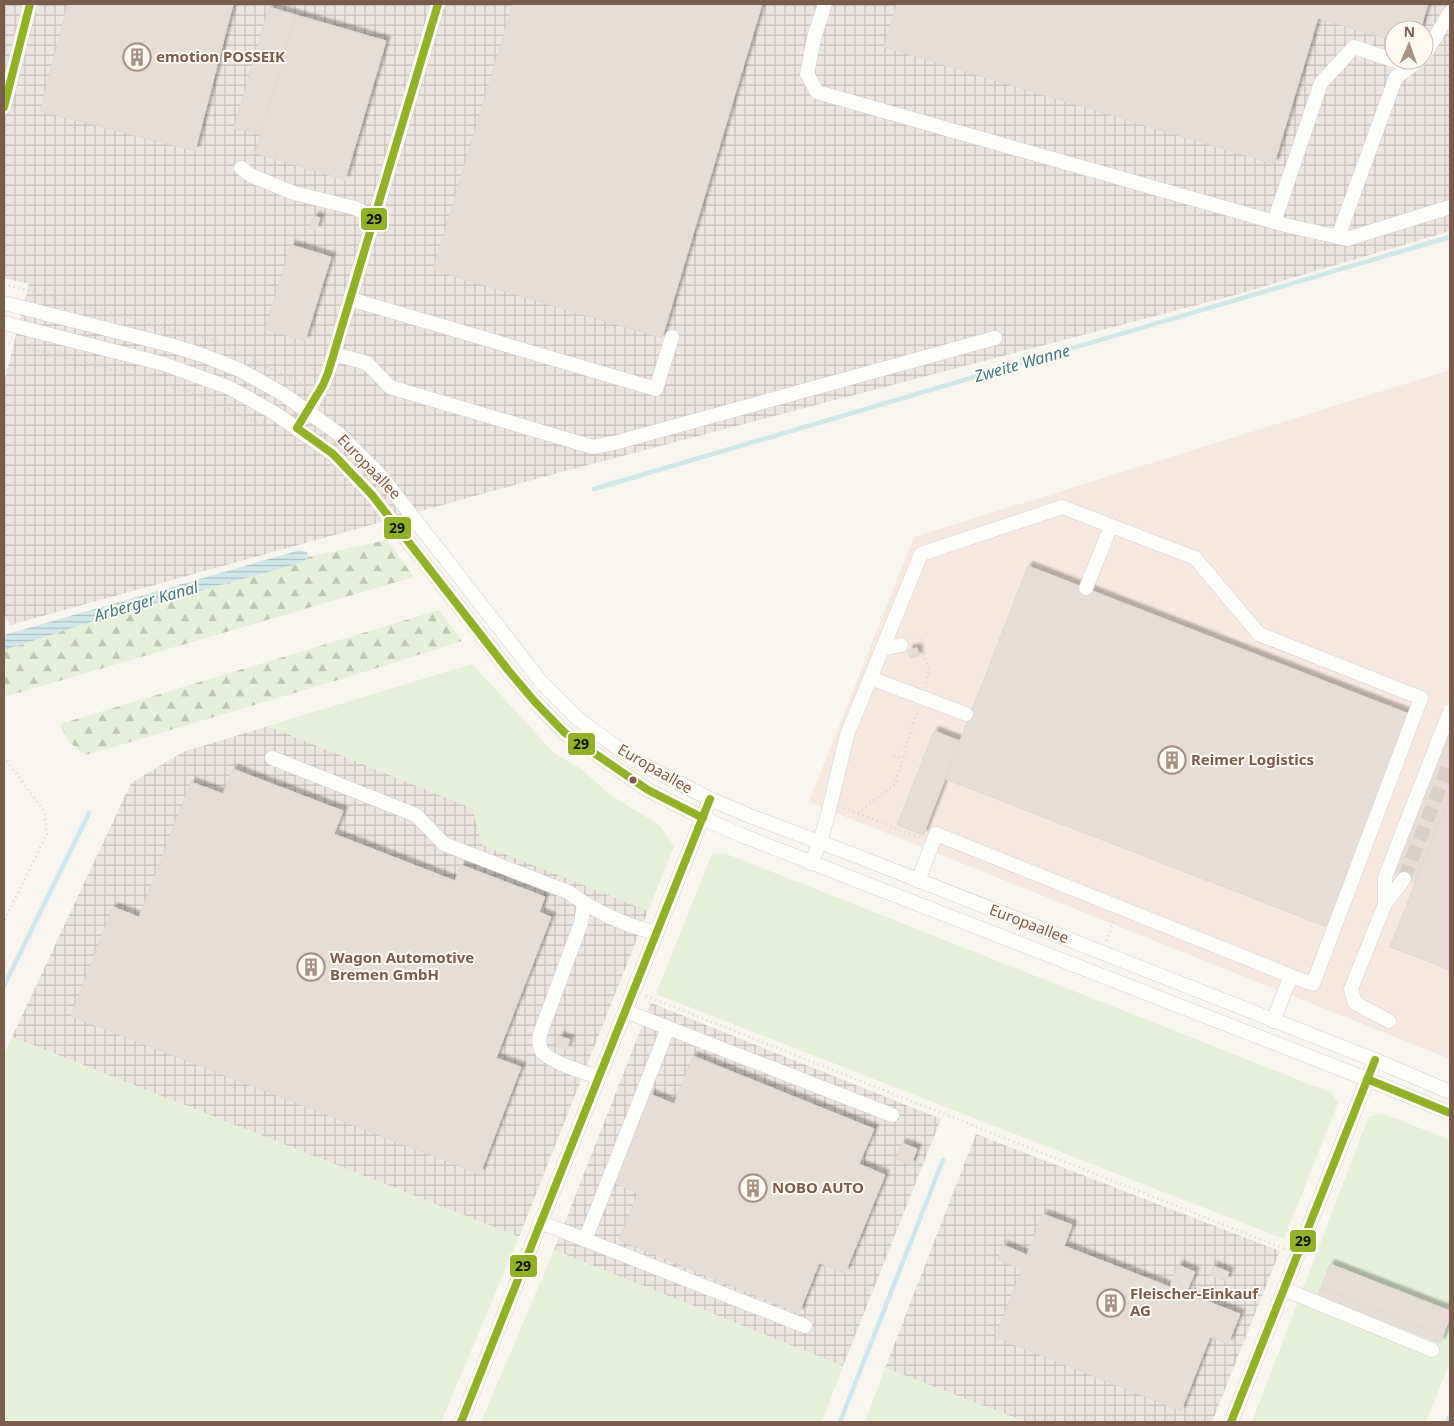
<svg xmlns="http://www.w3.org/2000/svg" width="1454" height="1426" font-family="'Noto Sans',sans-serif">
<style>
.commercial{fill:#f7e8e0}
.industrial{fill:url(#industrial-grid);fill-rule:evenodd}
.grass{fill:#e6f1d9}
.forest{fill:url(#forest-firs)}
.water{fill:url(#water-rules)}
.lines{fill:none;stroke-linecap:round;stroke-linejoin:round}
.stream{stroke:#cfe8eb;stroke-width:4.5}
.building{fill:#e6ded6;stroke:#e3d8d0;filter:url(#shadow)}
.minor-tunnel{stroke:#dacfc6;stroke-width:14;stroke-dasharray:14 7;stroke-linecap:butt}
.minor-casing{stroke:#d8d1ca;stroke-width:15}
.path{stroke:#dcd5cf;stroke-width:2.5;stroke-dasharray:1 4;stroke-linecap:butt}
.minor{stroke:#fefefd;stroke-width:14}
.bus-1-casing{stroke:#fffaf2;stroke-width:11}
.bus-1{stroke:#91b226;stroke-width:8}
.bus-dot{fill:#7b5c4b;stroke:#fffaf2;stroke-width:2}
.labels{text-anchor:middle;stroke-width:4;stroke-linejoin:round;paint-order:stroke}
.poi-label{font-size:15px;font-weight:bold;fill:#7b5c4b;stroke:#fffaf2;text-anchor:start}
.street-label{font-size:15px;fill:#7b5c4b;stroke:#fffaf2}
.water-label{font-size:16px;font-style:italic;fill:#407b87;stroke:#fffaf2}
.line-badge{stroke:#fffaf2;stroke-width:2}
.pale-badge-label{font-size:14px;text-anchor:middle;font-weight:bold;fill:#111}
</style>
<defs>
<pattern id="industrial-grid" width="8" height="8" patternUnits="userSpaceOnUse" patternTransform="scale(1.25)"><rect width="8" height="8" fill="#ede5df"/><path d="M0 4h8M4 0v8" fill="none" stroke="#c5bdb7"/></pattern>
<pattern id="forest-firs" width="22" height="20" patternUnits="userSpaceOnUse" patternTransform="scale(1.25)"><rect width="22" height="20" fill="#e6f1d9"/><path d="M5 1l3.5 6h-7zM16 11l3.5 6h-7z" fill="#bfc6b2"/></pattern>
<pattern id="water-rules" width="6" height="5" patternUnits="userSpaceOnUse" patternTransform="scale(1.25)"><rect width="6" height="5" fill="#cfe8eb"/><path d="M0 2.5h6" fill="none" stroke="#adbfc0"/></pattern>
<filter id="shadow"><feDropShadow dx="4.5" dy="-4.5" stdDeviation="1" flood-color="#0004"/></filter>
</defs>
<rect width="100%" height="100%" fill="#f9f5ef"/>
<polygon class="commercial" points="1450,370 1450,1059 809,802 914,537"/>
<g class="industrial">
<path d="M4 4H1450V231L1235 295 558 473 10 625 4 614V382L29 284 4 278ZM1394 30H1424V60H1394Z"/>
<polygon points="268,726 472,808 643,909 648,911 519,1237 12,1037 131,783 183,752"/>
<polygon points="651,1003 941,1119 843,1366 554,1250"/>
<polygon points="976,1134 1280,1251 1212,1422 1026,1422 885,1368"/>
</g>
<g class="grass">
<polygon points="472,664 554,753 581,769 609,794 659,825 674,846 648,911 482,845 472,808 268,726"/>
<polygon points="724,853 1332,1093 1338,1103 1284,1239 656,994 712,854"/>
<polygon points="12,1037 519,1237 441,1422 4,1422 4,1054"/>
<polygon points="1384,1114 1450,1140 1450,1362 1426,1422 1252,1422 1369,1116"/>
<polygon points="554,1250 843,1366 822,1422 481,1422"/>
<polygon points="885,1368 1026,1422 865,1422"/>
</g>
<g class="forest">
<polygon points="387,540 414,577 4,697 4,650 110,616 304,562 308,557"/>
<polygon points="439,610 462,641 348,677 86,755 69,742 60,724"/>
</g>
<polygon class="water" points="300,550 307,552 308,557 304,562 110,616 4,650 4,635"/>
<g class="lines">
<g class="stream">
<polyline points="594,489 1450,237"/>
<polyline points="4,986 89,813"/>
<polyline points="840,1422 943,1160"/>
<polyline points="1447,1422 1450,1415"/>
</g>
</g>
<g class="building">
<polygon points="68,4 233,4 195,151 40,111"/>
<polygon points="513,4 762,4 662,338 433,270"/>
<polygon points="897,4 1428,4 1420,30 1394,30 1394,41 1318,18 1274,164 884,47"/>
<polygon points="269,7 296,15 261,135 234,128"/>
<polygon points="296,15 386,41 345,180 255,153"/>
<polygon points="314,216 320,218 316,230 310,228"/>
<polygon points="291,245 331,257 305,341 265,329"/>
<polygon points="1028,566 1409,714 1327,927 945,779"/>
<polygon points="917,648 919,656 910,658 908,650"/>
<polygon points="1450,727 1450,795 1415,883 1392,874"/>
<polygon points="934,731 960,741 923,835 897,825"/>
<polygon points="233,769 343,811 334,834 455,881 461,865 545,897 539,912 551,917 496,1058 521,1067 480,1174 71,1016 113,907 139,917 191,782 223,794"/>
<polygon points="1450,795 1450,970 1390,947"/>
<polygon points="559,1036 570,1040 566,1050 556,1045"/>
<polygon points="693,1056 874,1129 859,1164 885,1175 845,1273 819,1263 799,1313 619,1240 638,1193 614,1183 650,1094 674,1104"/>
<polygon points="902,1143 917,1149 911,1165 896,1159"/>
<polygon points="1043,1214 1072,1225 1064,1246 1170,1287 1178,1265 1195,1272 1186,1293 1240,1314 1228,1344 1210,1337 1181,1411 995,1337 1022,1269 998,1260 1003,1245 1027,1255"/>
<polygon points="1330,1264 1450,1311 1450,1317 1443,1336 1321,1288"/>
<polygon points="1213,1266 1229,1272 1226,1281 1210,1275"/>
<polygon points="1321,1288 1443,1336 1440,1343 1318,1295"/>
</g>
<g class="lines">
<polyline class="minor-tunnel" points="1404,879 1450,762"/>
<g class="minor-casing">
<g id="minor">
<polyline points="825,4 814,38 807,74 817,92 1285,225 1347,239 1450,207"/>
<polyline points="1424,56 1450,12"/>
<polyline points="4,107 30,4"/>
<polyline points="241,168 252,176 294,193 355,208 374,218"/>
<polyline points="1274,222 1321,83 1354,47 1411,66"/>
<polyline points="1338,237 1396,77 1419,60"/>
<polyline points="350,299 656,389 672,337"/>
<polyline points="4,303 170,345 205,356 240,370 283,394 339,434 381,476 542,683 579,720 636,761 710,799 750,816 857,856 1375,1060 1450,1092"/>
<polyline points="4,323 164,364 230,388 273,412 333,454 372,495 508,670 535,702 565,733 648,790 703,818 741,835 1367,1079 1450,1113"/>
<polyline points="334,354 367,363 390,387 593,447 614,443 995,338"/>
<polyline points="304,418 323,385 328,373 438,4"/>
<polyline points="1086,588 1111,526"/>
<polyline points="882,649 901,645"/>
<polyline points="870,678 966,714"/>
<path d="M272 758 416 815 444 844 568 892C594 911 625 925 656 933"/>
<polyline points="811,863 820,842 829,810 847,735 921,554 1062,507 1195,558 1259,634 1421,698 1313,984 1291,976"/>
<polyline points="918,881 936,834 1291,976 1273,1021"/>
<path d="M584 904 581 923 540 1034C539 1039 539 1045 541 1050 547 1061 586 1074 599 1076"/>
<polyline points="1385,904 1404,879"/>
<polyline points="625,1011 892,1115"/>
<polyline points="1389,1021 1355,1003 1351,989 1385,904 1385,877 1450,711"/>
<polyline points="540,1222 805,1326"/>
<polyline points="585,1240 668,1028"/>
<polyline points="1284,1289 1432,1350"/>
<polyline points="461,1422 710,799"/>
<polyline points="1231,1422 1375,1060"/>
</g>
</g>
<g class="path">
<polyline points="4,284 212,340 239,353"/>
<polyline points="4,342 158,381 191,392 222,405 262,426 264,423"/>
<polyline points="253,360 291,378 289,382"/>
<polyline points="291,378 306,387"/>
<polyline points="262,426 269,431"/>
<polyline points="920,639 929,671 925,684"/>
<polyline points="894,756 903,759"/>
<polyline points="4,757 44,811 47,834 4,921"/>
<polyline points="844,808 921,838"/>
<polyline points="858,813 895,784 917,711"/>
<polyline points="1106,941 1114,921"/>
<polyline points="646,996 1285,1249"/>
</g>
<use href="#minor" class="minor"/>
<g class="bus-1-casing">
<g id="bus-1">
<polyline points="4,107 30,4"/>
<polyline points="297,428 333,454 372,495 508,670 535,702 565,733 648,790 703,818"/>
<polyline points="297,428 323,385 328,373 438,4"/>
<polyline points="1367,1079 1450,1113"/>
<polyline points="461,1422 710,799"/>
<polyline points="1231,1422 1375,1060"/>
</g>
</g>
<use href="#bus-1" class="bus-1"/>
</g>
<defs>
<g id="building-ring" transform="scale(1.4375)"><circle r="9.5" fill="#fffaf2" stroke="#a79284" stroke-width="1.5"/><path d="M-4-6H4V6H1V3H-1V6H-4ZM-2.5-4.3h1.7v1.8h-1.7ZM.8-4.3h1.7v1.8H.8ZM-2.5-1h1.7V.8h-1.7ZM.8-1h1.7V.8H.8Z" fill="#a79284"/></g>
</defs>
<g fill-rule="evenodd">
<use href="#building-ring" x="137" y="57"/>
<use href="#building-ring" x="1172" y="760"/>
<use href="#building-ring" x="311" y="967"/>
<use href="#building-ring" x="753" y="1188"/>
<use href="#building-ring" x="1111" y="1303"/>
</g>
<circle class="bus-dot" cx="633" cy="780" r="4.5"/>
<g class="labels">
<g class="poi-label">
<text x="156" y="62">emotion POSSEIK</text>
<text x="1191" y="765">Reimer Logistics</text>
<text x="330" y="963">Wagon Automotive<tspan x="330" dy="17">Bremen GmbH</tspan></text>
<text x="772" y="1193">NOBO AUTO</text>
<text x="1130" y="1299">Fleischer-Einkauf<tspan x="1130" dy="17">AG</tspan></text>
</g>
<g class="street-label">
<text transform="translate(369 467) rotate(46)" y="5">Europaallee</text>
<text transform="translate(655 769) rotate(30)" y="5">Europaallee</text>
<text transform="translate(1029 924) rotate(21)" y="5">Europaallee</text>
</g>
<g class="water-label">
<text transform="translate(1022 363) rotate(-16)" y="6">Zweite Wanne</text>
<text transform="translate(146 601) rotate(-16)" y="6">Arberger Kanal</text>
</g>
</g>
<g class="line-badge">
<rect x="360" y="207" width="28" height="24" rx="5" fill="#91b226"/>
<rect x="383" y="516" width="29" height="24" rx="5" fill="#91b226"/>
<rect x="567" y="732" width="29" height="24" rx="5" fill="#91b226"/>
<rect x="1289" y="1229" width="28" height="24" rx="5" fill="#91b226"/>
<rect x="509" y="1254" width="29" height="24" rx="5" fill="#91b226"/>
</g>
<g class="pale-badge-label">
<text x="374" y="224">29</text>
<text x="397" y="533">29</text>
<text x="581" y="749">29</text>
<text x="1303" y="1246">29</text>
<text x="523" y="1271">29</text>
</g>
<rect width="1454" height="1426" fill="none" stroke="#7b5c4b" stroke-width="10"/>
<g transform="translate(1409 45) rotate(2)"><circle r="24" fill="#fffaf2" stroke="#cabbaf"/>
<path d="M0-4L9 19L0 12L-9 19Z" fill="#a79284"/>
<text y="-8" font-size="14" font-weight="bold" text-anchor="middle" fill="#7b5c4b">N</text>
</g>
</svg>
